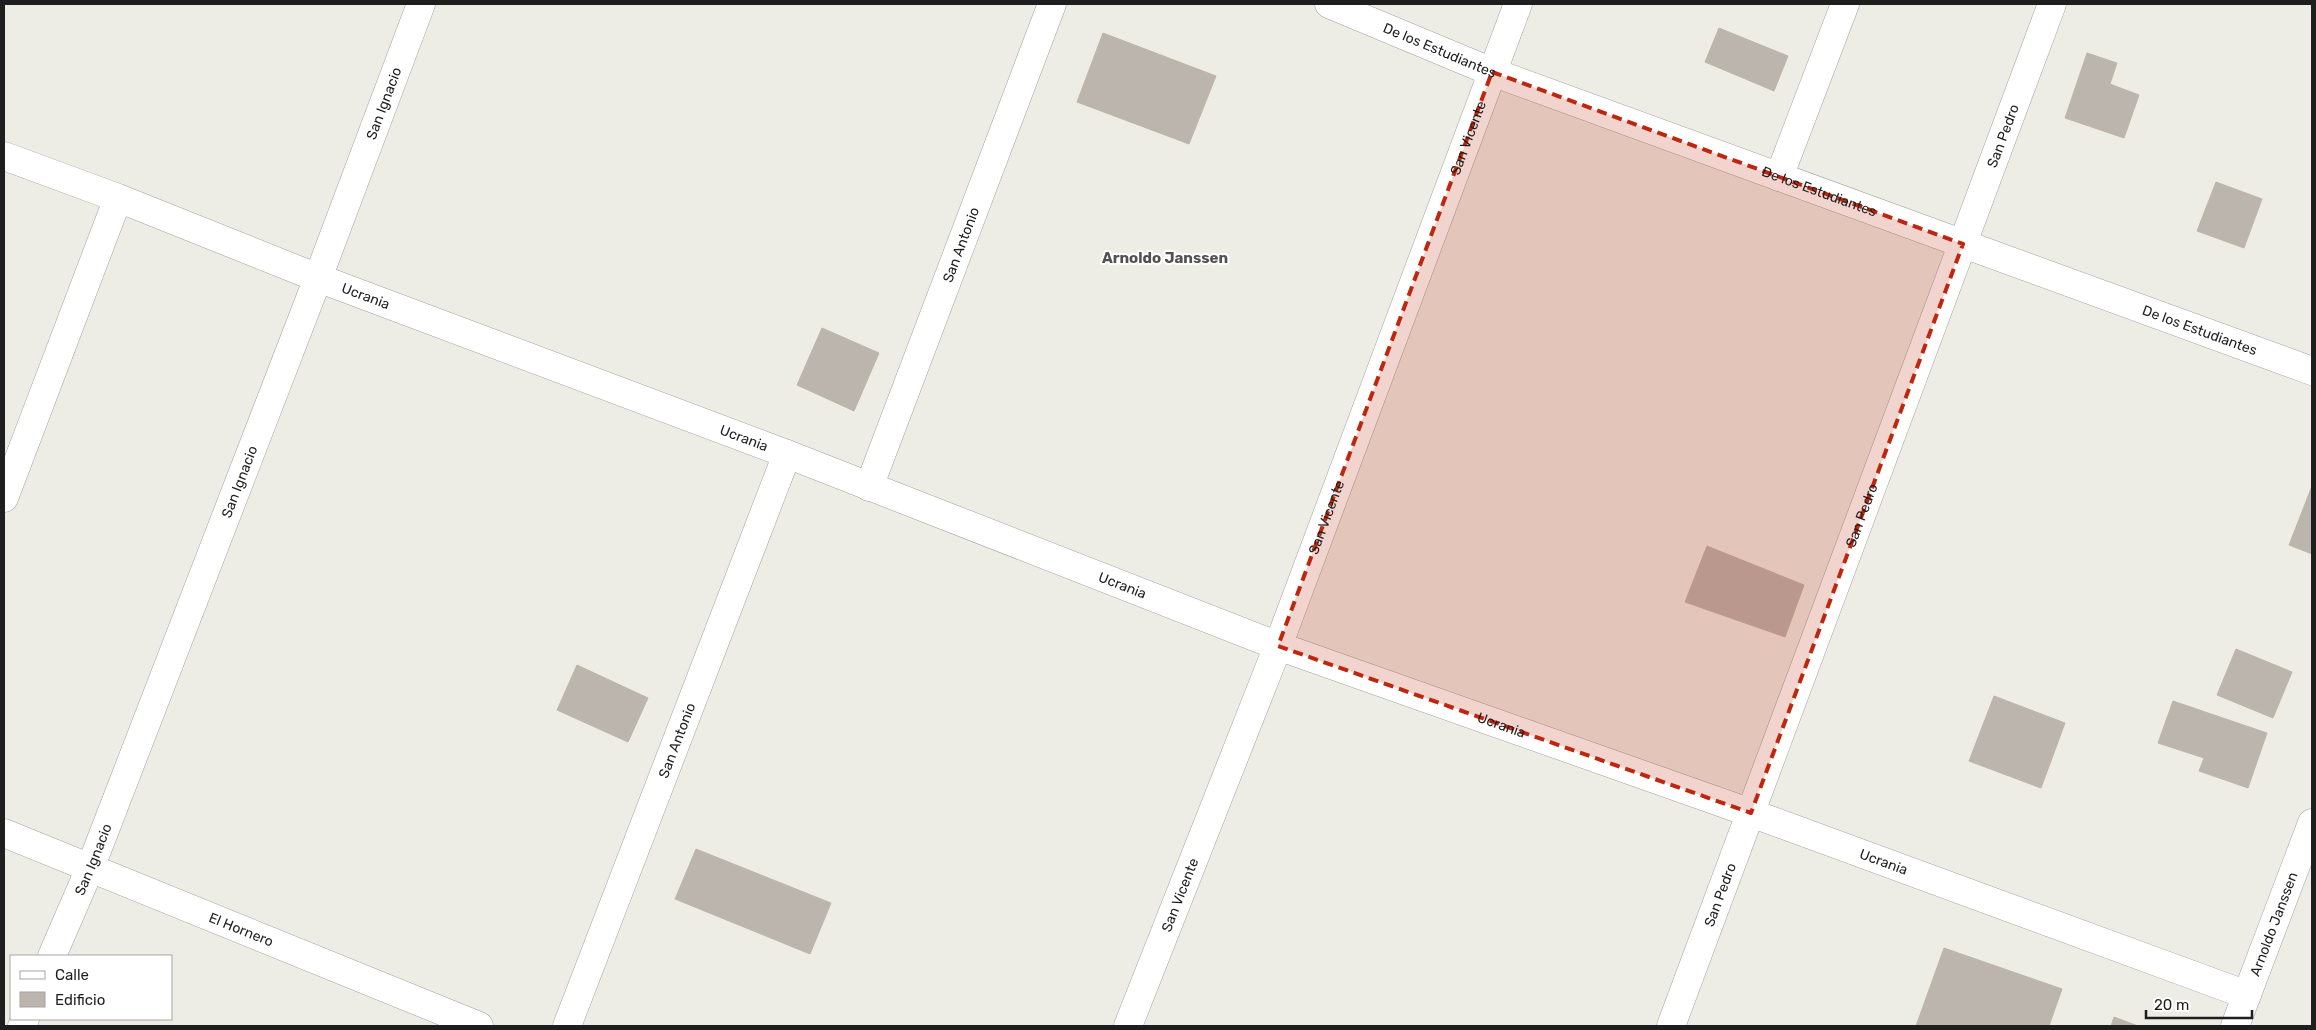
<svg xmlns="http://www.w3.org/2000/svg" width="2316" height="1030" font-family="Rubik,sans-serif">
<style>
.building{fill:#bbb5ae;stroke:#bfb5a8}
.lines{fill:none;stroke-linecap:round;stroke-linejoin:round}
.street-casing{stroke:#a2a2a2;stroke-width:29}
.street{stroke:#fff;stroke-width:28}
.marked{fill:#bf260e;fill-opacity:0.2;stroke:#bf260e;stroke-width:4;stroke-dasharray:10 6;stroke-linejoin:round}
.labels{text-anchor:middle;stroke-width:4;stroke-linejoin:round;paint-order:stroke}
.street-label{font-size:14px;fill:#1e1e1e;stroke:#fff}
.neighbourhood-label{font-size:15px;font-weight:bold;fill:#515151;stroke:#fff}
</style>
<rect width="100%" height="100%" fill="#eeede5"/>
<g class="building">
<polygon points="1719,28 1788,56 1774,91 1705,62"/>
<polygon points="1103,33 1216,76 1189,144 1077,102"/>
<polygon points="2087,53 2117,63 2110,84 2139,95 2124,138 2065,118"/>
<polygon points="2216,182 2262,199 2244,248 2197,231"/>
<polygon points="822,328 879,353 854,411 797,385"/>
<polygon points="2312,486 2312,554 2289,545"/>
<polygon points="1707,546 1804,585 1785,637 1685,602"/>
<polygon points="2236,649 2292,672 2273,718 2217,695"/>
<polygon points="577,665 648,698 628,742 557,710"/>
<polygon points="1994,696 2065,723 2041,788 1969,761"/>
<polygon points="2173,701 2267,733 2248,788 2199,771 2204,758 2158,743"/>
<polygon points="696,849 831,903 810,954 675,899"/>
<polygon points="1944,948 2062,989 2049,1026 1916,1026"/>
<polygon points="2114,1017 2138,1026 2111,1026"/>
</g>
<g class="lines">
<g class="street-casing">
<g id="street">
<path id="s1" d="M1329 4 1492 72 2312 371"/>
<path id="s2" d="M4 156 118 198 318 278 787 454 1278 646 1751 813 2247 995"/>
<polyline points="1779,177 1845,4"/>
<path id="s3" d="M869 487 1052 4"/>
<polyline points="4,498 118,198"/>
<path id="s4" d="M4 833 479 1026"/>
<path id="s5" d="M52 956 91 866 318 278 421 4"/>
<polyline points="22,1026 25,1019"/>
<path id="s6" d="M567 1026 787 454"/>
<path id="s7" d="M1128 1026 1278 646 1518 4"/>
<path id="s8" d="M1671 1026 2052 4"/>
<path id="s9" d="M2235 1026 2312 823"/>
</g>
</g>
<use href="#street" class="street"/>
</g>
<path class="marked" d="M1492 72 1963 244 1751 813 1278 646Z"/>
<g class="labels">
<g class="street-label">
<text dy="5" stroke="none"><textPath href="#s1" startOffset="120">De los Estudiantes</textPath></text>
<text dy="5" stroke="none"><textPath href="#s5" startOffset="915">San Ignacio</textPath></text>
<text dy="5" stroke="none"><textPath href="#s8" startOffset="950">San Pedro</textPath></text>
<text dy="5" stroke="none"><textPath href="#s7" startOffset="951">San Vicente</textPath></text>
<text dy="5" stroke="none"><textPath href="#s1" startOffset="525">De los Estudiantes</textPath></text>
<text dy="5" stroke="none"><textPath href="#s3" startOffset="259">San Antonio</textPath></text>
<text dy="5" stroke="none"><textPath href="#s2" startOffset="388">Ucrania</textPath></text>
<text dy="5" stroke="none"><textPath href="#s1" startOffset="930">De los Estudiantes</textPath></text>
<text dy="5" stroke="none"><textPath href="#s2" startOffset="792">Ucrania</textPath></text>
<text dy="5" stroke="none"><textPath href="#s5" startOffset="510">San Ignacio</textPath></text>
<text dy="5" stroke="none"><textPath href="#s8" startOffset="545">San Pedro</textPath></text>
<text dy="5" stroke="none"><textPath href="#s7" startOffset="546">San Vicente</textPath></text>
<text dy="5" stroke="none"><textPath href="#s2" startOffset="1198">Ucrania</textPath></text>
<text dy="5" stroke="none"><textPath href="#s2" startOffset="1602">Ucrania</textPath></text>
<text dy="5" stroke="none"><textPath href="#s6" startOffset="306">San Antonio</textPath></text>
<text dy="5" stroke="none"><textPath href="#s5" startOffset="105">San Ignacio</textPath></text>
<text dy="5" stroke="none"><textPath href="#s2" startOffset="2008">Ucrania</textPath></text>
<text dy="5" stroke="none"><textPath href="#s7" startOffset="141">San Vicente</textPath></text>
<text dy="5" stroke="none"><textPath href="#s8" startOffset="140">San Pedro</textPath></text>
<text dy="5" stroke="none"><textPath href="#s9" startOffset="109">Arnoldo Janssen</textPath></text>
<text dy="5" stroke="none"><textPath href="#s4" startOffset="256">El Hornero</textPath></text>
</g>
<g class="neighbourhood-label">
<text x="1165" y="263">Arnoldo Janssen</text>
</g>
</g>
<rect width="2316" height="1030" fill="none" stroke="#1e1e1e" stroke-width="10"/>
<rect x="10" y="955" width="162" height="65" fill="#ffffff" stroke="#a5a5a5"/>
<rect x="20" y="971" width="25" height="8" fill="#ffffff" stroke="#a5a5a5"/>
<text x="55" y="980" font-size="15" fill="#1e1e1e">Calle</text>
<rect x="20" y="992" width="25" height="15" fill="#bbb5ae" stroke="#a5a5a5"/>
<text x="55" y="1005" font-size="15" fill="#1e1e1e">Edificio</text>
<path d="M2146 1010v8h106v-8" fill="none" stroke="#1e1e1e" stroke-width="2.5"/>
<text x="2154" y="1010" font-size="15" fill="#1e1e1e" stroke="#ffffff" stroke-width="4" paint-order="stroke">20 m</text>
</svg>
